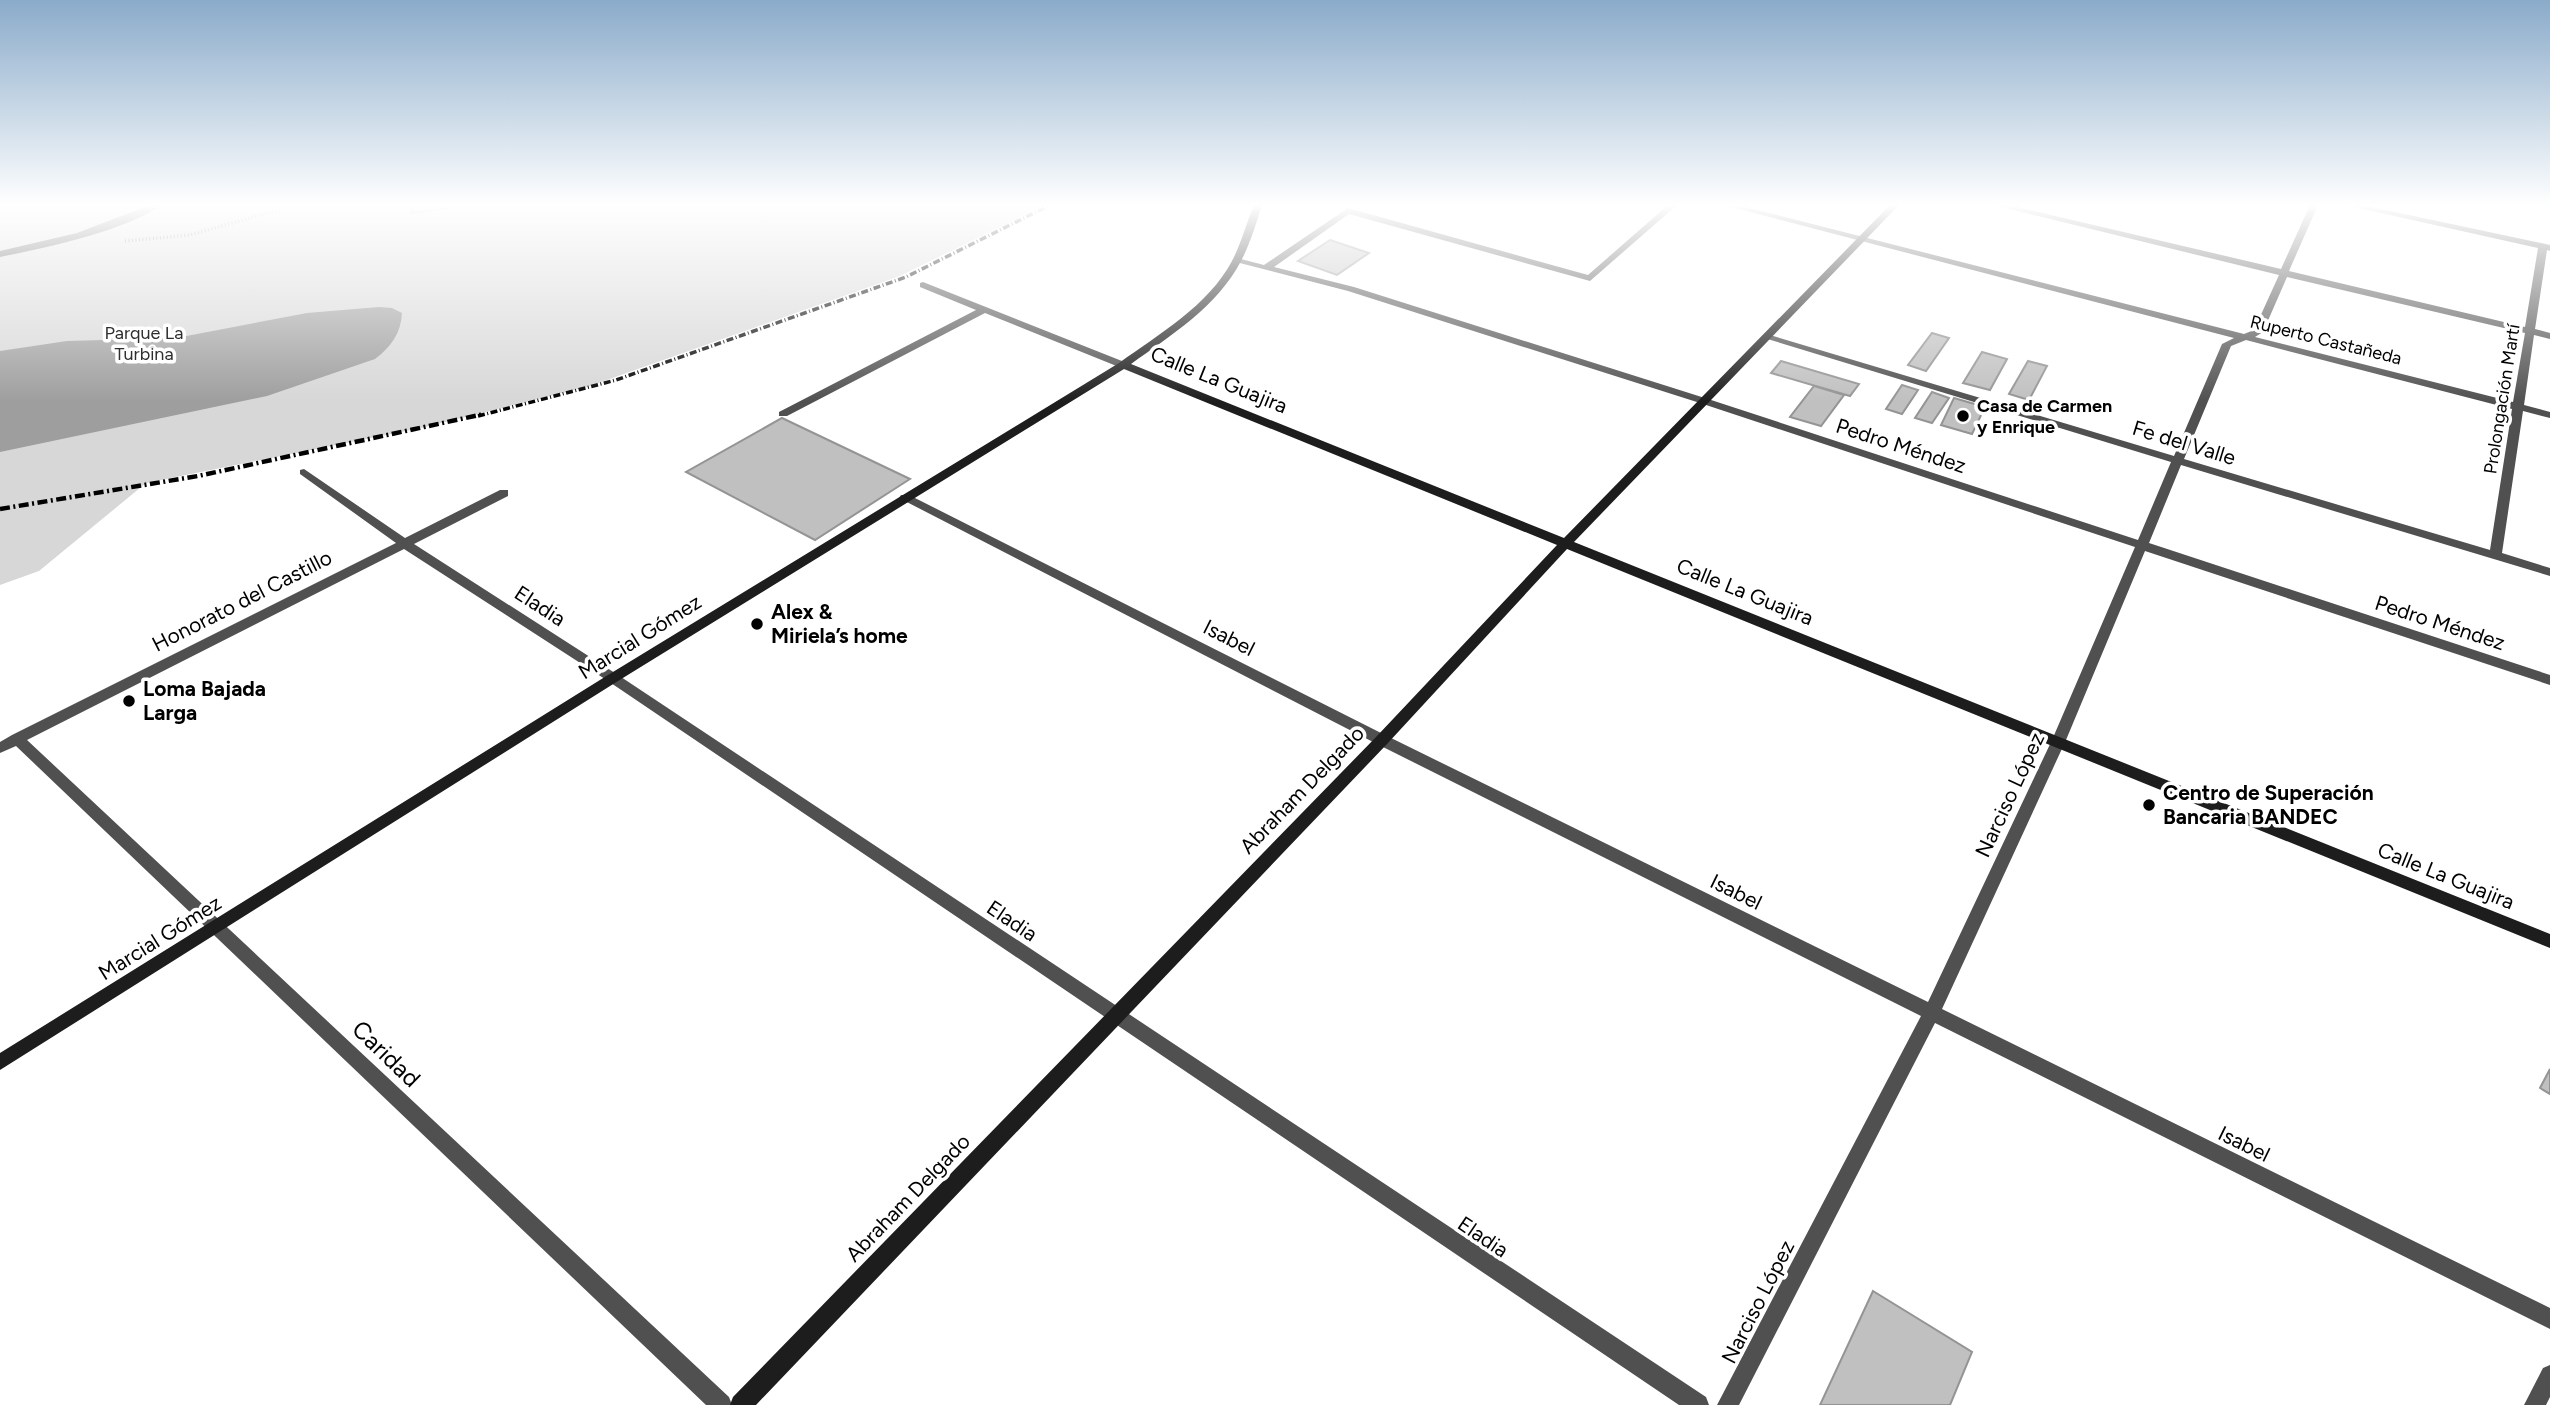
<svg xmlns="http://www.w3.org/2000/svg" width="2550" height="1405" font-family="Figtree,sans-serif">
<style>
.green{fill:#d7d7d7}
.water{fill:#9e9e9e}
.building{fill:#c0c0c0;stroke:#949494;stroke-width:2}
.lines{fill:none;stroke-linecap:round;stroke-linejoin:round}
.path{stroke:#727272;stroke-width:3.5;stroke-dasharray:1 2.5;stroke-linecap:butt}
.lane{fill:#505050;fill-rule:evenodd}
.street{fill:#505050;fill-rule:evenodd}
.secondary{fill:#1d1d1d;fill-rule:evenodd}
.rail-far1{stroke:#000;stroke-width:3.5;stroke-dasharray:7 2.5 1 2.5;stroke-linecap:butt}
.rail{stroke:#000;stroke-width:4.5;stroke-dasharray:10 3.5 2 3.5;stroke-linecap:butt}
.poi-dot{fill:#000;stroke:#fff;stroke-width:2.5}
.labels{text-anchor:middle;stroke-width:7;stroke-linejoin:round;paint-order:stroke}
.far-park-label{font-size:18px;fill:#2e2e2e;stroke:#fff}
.far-street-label{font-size:18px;fill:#000;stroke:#fff}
.far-poi-label{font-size:18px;font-weight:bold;fill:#000;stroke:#fff;text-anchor:start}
.street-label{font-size:21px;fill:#000;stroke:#fff}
.poi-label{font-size:21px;font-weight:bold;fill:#000;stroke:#fff;text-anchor:start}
.near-street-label{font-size:24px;fill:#000;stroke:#fff}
</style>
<rect width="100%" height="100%" fill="#fff"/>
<polygon class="green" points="0,205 1045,205 900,276 590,386 421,428 146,483 39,571 0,585"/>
<path class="water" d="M379 307 392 308 402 313C401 333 391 347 375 359L267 396 0 452V351L67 341 176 338 307 313Z"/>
<g class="building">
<polygon points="450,205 450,208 411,213 412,207"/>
<polygon points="1330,240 1369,253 1337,275 1298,261"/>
<polygon points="1932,333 1949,338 1926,371 1908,365"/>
<polygon points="1982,352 2007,359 1990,390 1963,383"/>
<polygon points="1781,361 1859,384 1850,396 1771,373"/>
<polygon points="2028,361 2047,366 2029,400 2009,394"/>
<polygon points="1902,385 1918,390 1902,414 1886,409"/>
<polygon points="1814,386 1844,395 1821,426 1790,417"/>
<polygon points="1932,392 1949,398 1932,423 1915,418"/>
<polygon points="1954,398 1985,407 1972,434 1941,425"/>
<polygon points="782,418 910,479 815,540 686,472"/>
<polygon points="2550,1069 2550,1094 2540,1088"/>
<polygon points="1873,1291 1972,1352 1950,1405 1820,1405"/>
</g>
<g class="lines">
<polyline class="path" points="125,241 190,235 295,205"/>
<path class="lane" d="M150 205H161C126 231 44 248 0 257V251L77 233Z"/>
<g class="street">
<path d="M1668 205H1677L1590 281 1349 214 1274 267 1354 287 1708 399 2138 540 2171 462 1761 337 1770 335 2174 456 2222 344 2234 338 1723 205H1738L2244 334 2254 330 2279 275 1993 205H2009L2281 269 2310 205H2318L2289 271 2525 327 2538 248 2345 205H2362L2550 245V251L2547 250 2535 329 2550 333V339L2534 335 2524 405 2550 412V418L2523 411 2502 553 2550 568V576L2181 465 2149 543 2550 675V685L2145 551 2066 740 1942 1009 2550 1308V1329L1935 1023 1739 1405H1717L1921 1016 1377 744 899 498 901 495H909L1387 736 1928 1002 2052 740 2135 547 1700 403 1348 291 1232 261 1237 258 1264 265 1348 208 1588 275ZM2287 277 2525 333 2513 402 2255 337 2263 332ZM2246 340 2512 409 2490 550 2184 459 2231 346Z"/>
<polygon points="923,282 1127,363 1128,365 1127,367 1119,367 985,313 787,416 779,416 779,412 976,310 920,287 920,283"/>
<polygon points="304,469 405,538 500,490 508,490 508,496 414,544 618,675 1706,1397 1709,1405 1679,1405 608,681 404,549 27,740 729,1397 732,1405 706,1405 16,746 0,753 0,742 12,735 396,543 300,474 300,470"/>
<polygon points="2550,1365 2550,1397 2546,1405 2524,1405 2543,1368"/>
</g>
<path class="secondary" d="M1254 205H1262C1256 224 1250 244 1241 261 1217 307 1171 335 1131 364L1564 538 1890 205H1899L1574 542 2550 934V948L1567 549 1387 744 756 1405H730L733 1397 1377 736 1557 545 1124 369 618 681 0 1070V1053L608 675 1119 363C1159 334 1208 306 1232 261 1241 244 1246 224 1254 205Z"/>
<polyline class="rail-far1" points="478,416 616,380 906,277 1050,205"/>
<polyline class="rail" points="0,509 198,476 484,414"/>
</g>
<linearGradient id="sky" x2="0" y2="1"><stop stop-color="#8aabca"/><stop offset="0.51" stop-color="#fff"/><stop offset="1" stop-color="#fff" stop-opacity="0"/></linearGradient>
<rect width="2550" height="402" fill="url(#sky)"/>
<g class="poi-dot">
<circle cx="1963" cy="416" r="7"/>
<circle cx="757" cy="624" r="7"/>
<circle cx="129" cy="701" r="7"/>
<circle cx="2149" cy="805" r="7"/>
</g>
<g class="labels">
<g class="far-park-label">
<text x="144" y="339">Parque La<tspan x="144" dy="21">Turbina</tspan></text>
</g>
<g class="far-street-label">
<text transform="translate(2326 340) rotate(14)" y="6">Ruperto Castañeda</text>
<text transform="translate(2502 399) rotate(-81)" y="6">Prolongación Martí</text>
</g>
<g class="far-poi-label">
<text x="1977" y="412">Casa de Carmen<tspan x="1977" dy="21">y Enrique</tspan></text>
</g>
<g class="street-label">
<text transform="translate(1219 380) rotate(22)" y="7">Calle La Guajira</text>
<text transform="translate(2184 443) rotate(17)" y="7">Fe del Valle</text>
<text transform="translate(1901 446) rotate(18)" y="7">Pedro Méndez</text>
<text transform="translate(1745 592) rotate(22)" y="7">Calle La Guajira</text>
<text transform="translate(242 601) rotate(-27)" y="7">Honorato del Castillo</text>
<text transform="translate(540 606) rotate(33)" y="7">Eladia</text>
<text transform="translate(2440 623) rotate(18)" y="7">Pedro Méndez</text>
<text transform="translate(640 637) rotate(-32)" y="7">Marcial Gómez</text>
<text transform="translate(1229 638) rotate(27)" y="7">Isabel</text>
<text transform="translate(1302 790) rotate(-46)" y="7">Abraham Delgado</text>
<text transform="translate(2010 795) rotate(-65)" y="7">Narciso López</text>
<text transform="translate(2446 876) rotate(22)" y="7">Calle La Guajira</text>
<text transform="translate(1736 892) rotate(26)" y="7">Isabel</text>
<text transform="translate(1012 921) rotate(34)" y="7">Eladia</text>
<text transform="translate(160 938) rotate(-32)" y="7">Marcial Gómez</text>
<text transform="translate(2244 1144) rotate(26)" y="7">Isabel</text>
<text transform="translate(908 1198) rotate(-46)" y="7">Abraham Delgado</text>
<text transform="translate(1483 1237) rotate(34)" y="7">Eladia</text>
<text transform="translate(1758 1302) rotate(-63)" y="7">Narciso López</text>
</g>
<g class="poi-label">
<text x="771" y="619">Alex &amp;<tspan x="771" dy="24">Miriela’s home</tspan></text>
<text x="143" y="696">Loma Bajada<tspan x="143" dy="24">Larga</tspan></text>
<text x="2163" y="800">Centro de Superación<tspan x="2163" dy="24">Bancaria BANDEC</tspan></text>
</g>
<g class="near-street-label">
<text transform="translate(386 1054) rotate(44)" y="8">Caridad</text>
</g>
</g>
</svg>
